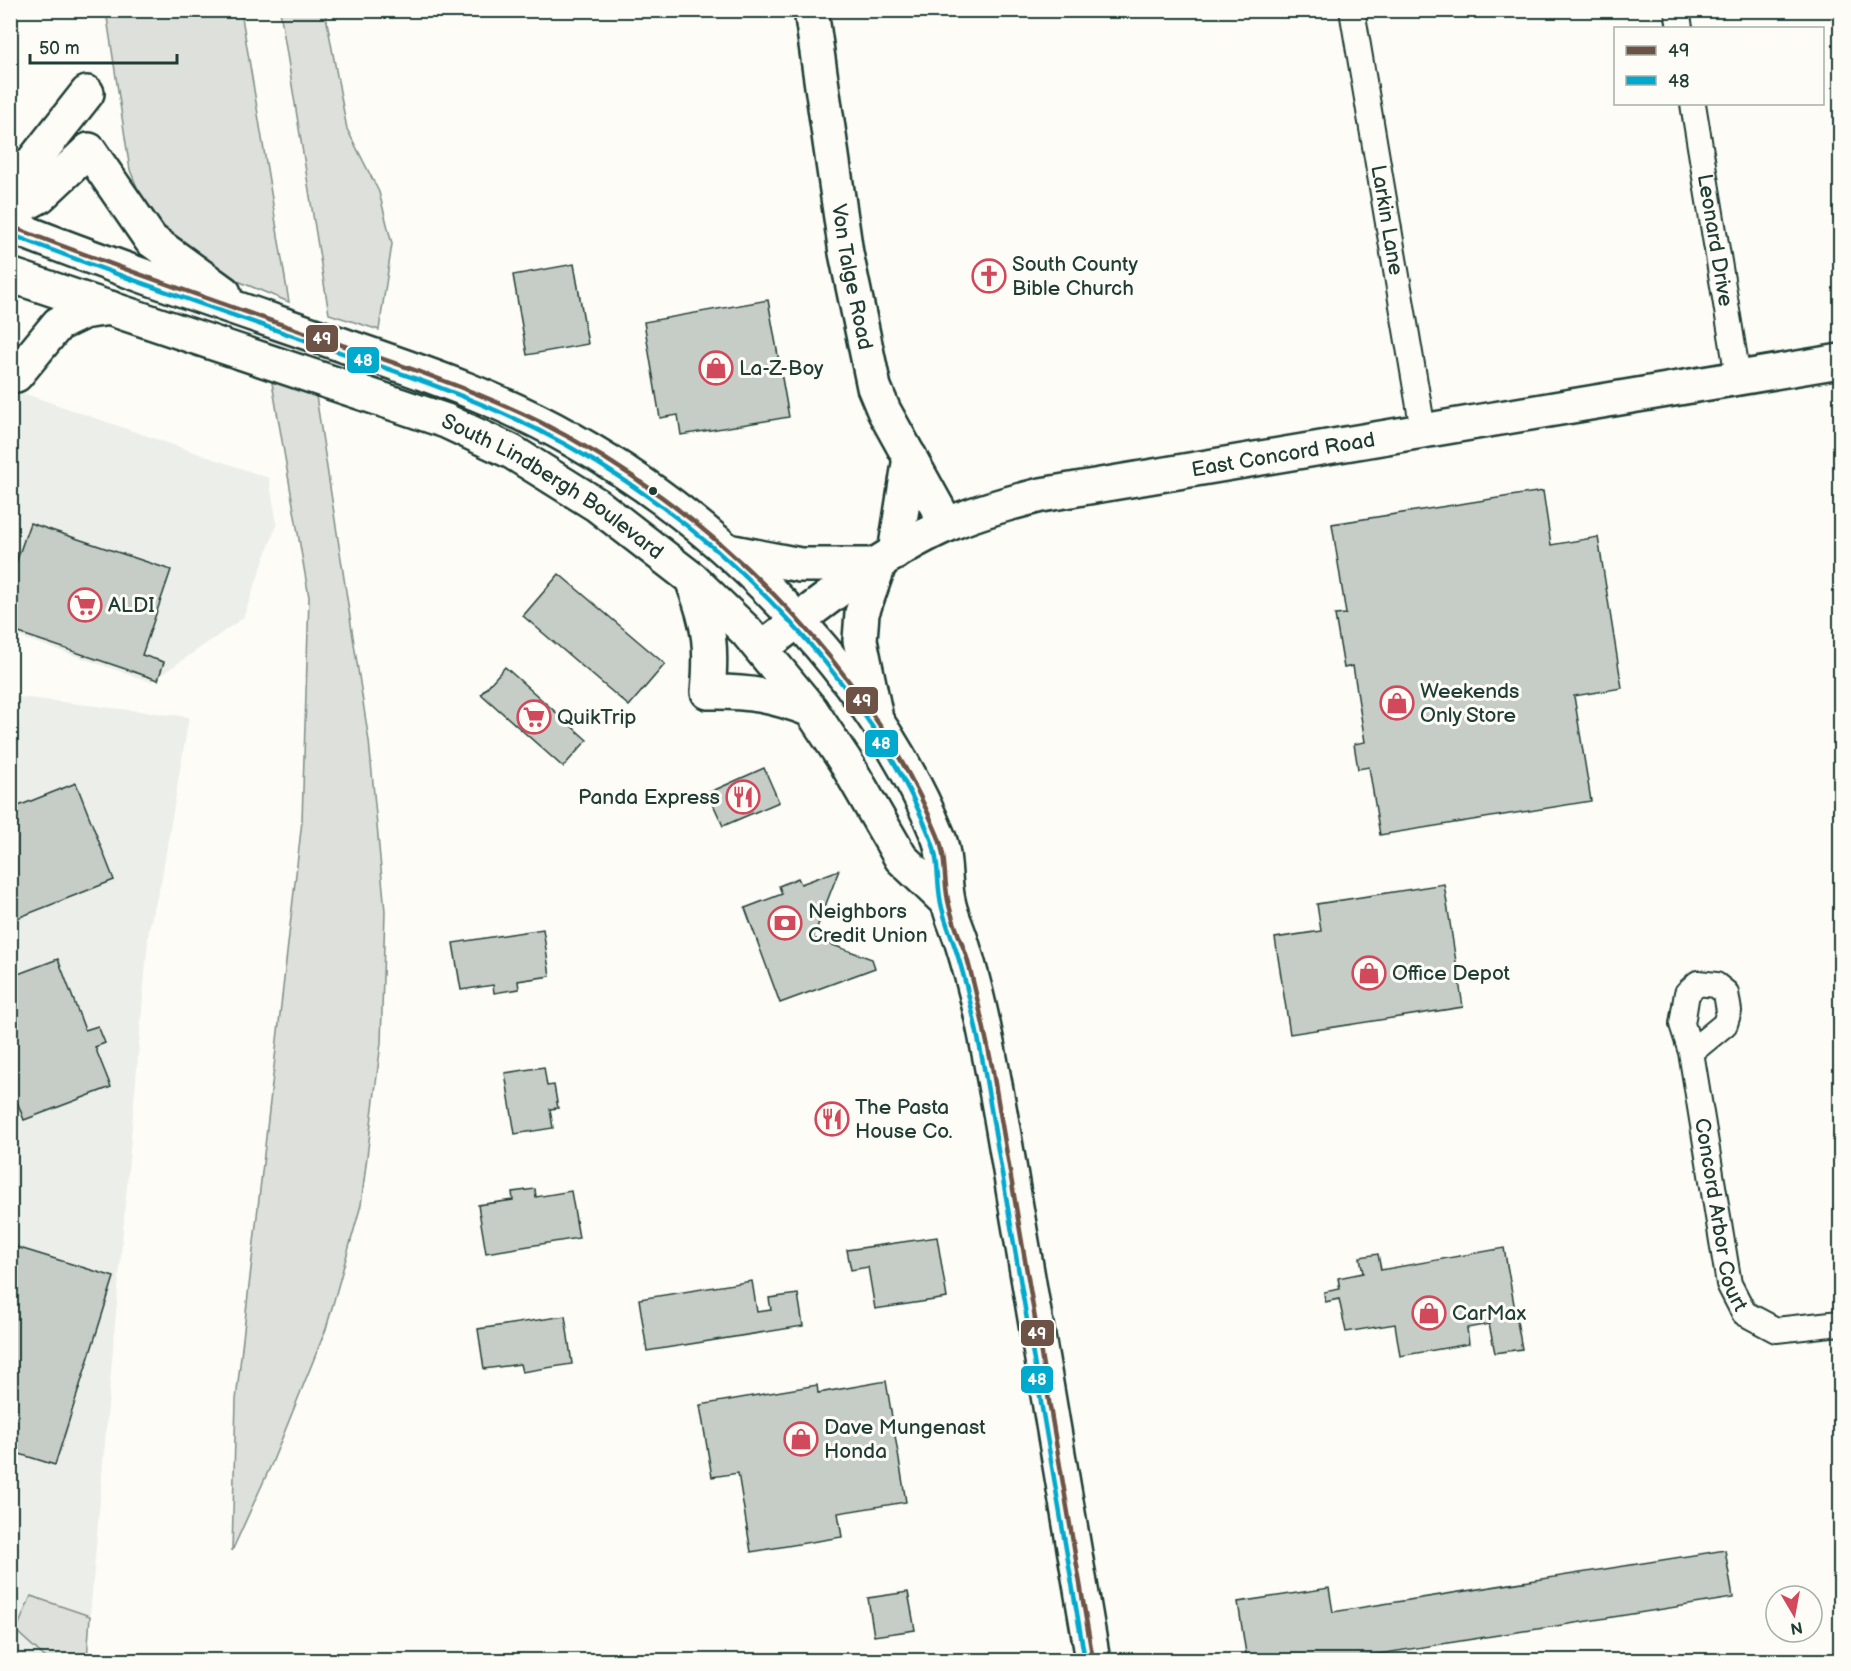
<svg xmlns="http://www.w3.org/2000/svg" width="1851" height="1671" font-family="'Balsamiq Sans',sans-serif">
<style>
.built{fill:#eceee9}
.green{fill:#dde0db;stroke:#7e8e88;stroke-width:1.5}
.building{fill:#c6cdc7;stroke:#1f3d34;stroke-width:1.5}
.lines{fill:none;stroke-linecap:round;stroke-linejoin:round}
.street-casing{stroke:#1f3d34;stroke-width:28}
.secondary-casing{stroke:#1f3d34;stroke-width:38}
.primary-casing{stroke:#1f3d34;stroke-width:38}
.street{stroke:#fdfcf7;stroke-width:24}
.secondary{stroke:#fdfcf7;stroke-width:33}
.primary{stroke:#fdfcf7;stroke-width:33}
.bus-1-casing{stroke:#fdfcf7;stroke-width:9}
.bus-2-casing{stroke:#fdfcf7;stroke-width:9}
.bus-1{stroke:#6c5345;stroke-width:4.5}
.bus-2{stroke:#00a9ce;stroke-width:4.5}
.bus-dot{fill:#1f3d34;stroke:#fdfcf7;stroke-width:2}
.labels{text-anchor:middle;stroke-width:6;stroke-linejoin:round;paint-order:stroke}
.street-label{font-size:21px;fill:#1f3d34;stroke:#fdfcf7}
.poi-label{font-size:21px;fill:#1f3d34;stroke:#fdfcf7;text-anchor:start}
.line-badge{stroke:#fdfcf7;stroke-width:2}
.badge-label{font-size:16px;text-anchor:middle;font-weight:bold;fill:#fff}
</style>
<rect width="100%" height="100%" fill="#fdfcf7"/>
<filter id="ink" filterUnits="userSpaceOnUse"><feTurbulence type="fractalNoise" baseFrequency=".0167" numOctaves="2"/><feDisplacementMap in="SourceGraphic" scale="12" xChannelSelector="R" yChannelSelector="G"/><feConvolveMatrix kernelMatrix="1 2 1 2 8 2 1 2 1" color-interpolation-filters="sRGB"/></filter>
<g filter="url(#ink)">
<g class="built">
<polygon points="11,389 269,478 277,524 243,618 151,682 11,634"/>
<polygon points="11,696 189,717 161,882 149,928 90,1616 32,1596 16,1631 48,1660 11,1660"/>
</g>
<g class="green">
<polygon points="106,11 241,11 289,302 196,264 155,231 130,170"/>
<polygon points="280,11 325,11 347,129 379,192 392,244 379,330 329,314"/>
<polygon points="271,377 316,396 369,741 385,911 381,1043 361,1205 326,1329 272,1463 232,1551 236,1400 302,821 309,597"/>
<polygon points="31,1596 90,1616 87,1660 48,1660 16,1631"/>
</g>
<g class="building">
<polygon points="10,10 17,10 10,30"/>
<polygon points="574,264 588,344 527,355 513,275"/>
<polygon points="768,300 789,417 681,435 678,415 660,418 644,322"/>
<polygon points="1543,491 1551,545 1598,537 1622,688 1574,696 1591,801 1380,835 1369,767 1358,769 1354,744 1365,742 1353,666 1344,668 1335,615 1346,614 1332,524"/>
<polygon points="30,523 171,570 142,655 164,662 158,680 10,630 10,580"/>
<polygon points="559,574 665,664 629,706 523,616"/>
<polygon points="505,667 587,740 563,767 481,694"/>
<polygon points="764,768 779,802 723,826 708,793"/>
<polygon points="76,783 114,880 10,921 10,793 16,807"/>
<polygon points="839,870 813,938 872,959 875,968 780,1003 745,908 782,894 779,886 798,878 801,884"/>
<polygon points="1444,884 1463,1007 1290,1034 1275,938 1321,931 1317,904"/>
<polygon points="543,929 550,976 518,981 519,989 494,993 493,985 461,990 453,943"/>
<polygon points="58,959 85,1030 98,1026 105,1043 95,1047 111,1087 24,1120 10,1083 10,977"/>
<polygon points="544,1067 547,1086 554,1085 558,1108 550,1109 553,1128 515,1134 505,1073"/>
<polygon points="535,1189 536,1197 571,1191 579,1238 486,1253 478,1205 513,1200 512,1192"/>
<polygon points="937,1237 947,1298 875,1309 868,1267 851,1270 847,1250"/>
<polygon points="10,1245 114,1277 55,1465 10,1451"/>
<polygon points="1504,1248 1522,1349 1495,1353 1489,1324 1467,1328 1469,1344 1400,1356 1395,1324 1346,1332 1339,1299 1325,1302 1324,1292 1340,1289 1338,1278 1363,1273 1360,1257 1378,1254 1381,1270"/>
<polygon points="752,1281 757,1312 771,1310 769,1298 798,1294 803,1326 647,1351 639,1299"/>
<polygon points="565,1316 572,1364 522,1372 520,1364 484,1369 478,1329"/>
<polygon points="886,1381 906,1502 838,1513 842,1537 751,1552 738,1473 712,1477 700,1405 817,1385 818,1393"/>
<polygon points="1725,1550 1733,1598 1366,1656 1367,1660 1247,1660 1238,1602 1329,1588 1333,1612"/>
<polygon points="908,1592 915,1630 874,1636 868,1598"/>
</g>
<g class="lines">
<g class="street-casing">
<g id="street">
<path id="s1" d="M1352 10 1423 430"/>
<polyline points="1677,10 1680,28"/>
<path id="s2" d="M1693 104 1738 377"/>
<path id="s3" d="M1691 1052 1725 1024 1729 1011 1726 993 1716 985 1698 983 1687 993 1682 1024 1691 1052 1729 1284 1744 1313 1776 1330 1840 1323"/>
</g>
</g>
<g class="secondary-casing">
<g id="secondary">
<path id="s4" d="M811 10 846 253 874 387 884 411 947 525"/>
<polyline points="895,553 910,457"/>
<path id="s5" d="M762 648C819 604 883 553 949 524 979 511 1010 503 1041 495L1840 361"/>
</g>
</g>
<g class="primary-casing">
<g id="primary">
<polyline points="10,177 31,164 87,93"/>
<polyline points="10,212 40,196 89,150 151,240 224,293"/>
<path d="M10 226C116 268 224 304 331 341 412 369 496 396 571 439 723 525 871 672 938 836 947 857 943 883 949 905 952 918 958 930 962 943 969 965 975 988 980 1010 997 1085 1008 1161 1021 1236 1046 1378 1069 1519 1093 1660"/>
<path id="s6" d="M10 275 446 421 512 452 597 505 691 578 746 631 811 710 845 761 901 858 948 903"/>
<polyline points="16,375 58,324 83,312 110,308"/>
<polyline points="728,551 800,565 879,565 862,613 860,640 875,713"/>
<path d="M694 585C710 627 712 648 708 692 748 691 774 696 811 710"/>
</g>
</g>
<use href="#street" class="street"/>
<use href="#secondary" class="secondary"/>
<use href="#primary" class="primary"/>
<g class="bus-1-casing">
<path id="bus-1" d="M10 226C110 265 211 300 312 335 389 361 467 386 540 422 706 505 867 663 938 836 947 858 943 882 949 905 953 923 961 940 967 958 977 994 984 1030 992 1066L1093 1660"/>
</g>
<g class="bus-2-casing">
<path id="bus-2" d="M10 234C109 273 210 307 310 342 386 368 463 393 536 429 701 511 862 667 931 839 940 861 936 885 942 908 946 925 954 942 959 960 970 995 977 1032 984 1068L1085 1660"/>
</g>
<use href="#bus-1" class="bus-1"/>
<use href="#bus-2" class="bus-2"/>
</g>
</g>
<defs>
<g id="church-ring" transform="scale(1.725)"><circle r="9.5" fill="#fdfcf7" stroke="#d1495b" stroke-width="1.5"/><path d="M-1.2-6h2.4v3.5h3.3v2.4h-3.3V6h-2.4V-.1h-3.3v-2.4h3.3Z" fill="#d1495b"/></g>
<g id="shop-ring" transform="scale(1.725)"><circle r="9.5" fill="#fdfcf7" stroke="#d1495b" stroke-width="1.5"/><path d="M-5-2.5h2.3a2.7 3.5 0 0 1 5.4 0H5L5.5 6h-11ZM-1.5-2.5h3a1.5 2.3 0 0 0-3 0Z" fill="#d1495b"/></g>
<g id="supermarket-ring" transform="scale(1.725)"><circle r="9.5" fill="#fdfcf7" stroke="#d1495b" stroke-width="1.5"/><path d="M-6-5.5h2.5l.6 2H6L4.5 2H-2.5L-4.4-4H-6ZM-1.5 3.2a1.3 1.3 0 1 0 .1 0ZM3 3.2a1.3 1.3 0 1 0 .1 0Z" fill="#d1495b"/></g>
<g id="restaurant-ring" transform="scale(1.725)"><circle r="9.5" fill="#fdfcf7" stroke="#d1495b" stroke-width="1.5"/><path d="M-5-6h1v4h1v-4h1v4h1v-4h1v5L-1.5 .5V6h-2V.5L-5-1ZM5-6V6H3V1.5H1.5Q1.5-4 5-6Z" fill="#d1495b"/></g>
<g id="bank-ring" transform="scale(1.725)"><circle r="9.5" fill="#fdfcf7" stroke="#d1495b" stroke-width="1.5"/><path d="M-6-4H6V4H-6ZM0-2.3a2.3 2.3 0 1 0 0 4.6a2.3 2.3 0 1 0 0-4.6Z" fill="#d1495b"/></g>
</defs>
<g fill-rule="evenodd">
<use href="#church-ring" x="989" y="276"/>
<use href="#shop-ring" x="716" y="368"/>
<use href="#supermarket-ring" x="85" y="605"/>
<use href="#shop-ring" x="1397" y="703"/>
<use href="#supermarket-ring" x="534" y="717"/>
<use href="#restaurant-ring" x="743" y="797"/>
<use href="#bank-ring" x="785" y="923"/>
<use href="#shop-ring" x="1369" y="973"/>
<use href="#restaurant-ring" x="832" y="1119"/>
<use href="#shop-ring" x="1429" y="1313"/>
<use href="#shop-ring" x="801" y="1439"/>
</g>
<circle class="bus-dot" cx="653" cy="491" r="5"/>
<g class="labels">
<g class="street-label">
<text dy="7" stroke="none"><textPath href="#s1" startOffset="213">Larkin Lane</textPath></text>
<text dy="7" stroke="none"><textPath href="#s2" startOffset="138">Leonard Drive</textPath></text>
<text dy="7" stroke="none"><textPath href="#s4" startOffset="270">Von Talge Road</textPath></text>
<text dy="7" stroke="none"><textPath href="#s5" startOffset="567">East Concord Road</textPath></text>
<text dy="7" stroke="none"><textPath href="#s6" startOffset="585">South Lindbergh Boulevard</textPath></text>
<text dy="7" stroke="none"><textPath href="#s3" startOffset="348">Concord Arbor Court</textPath></text>
</g>
<g class="poi-label">
<text x="1012" y="271">South County<tspan x="1012" dy="24">Bible Church</tspan></text>
<text x="739" y="375">La-Z-Boy</text>
<text x="108" y="612">ALDI</text>
<text x="1420" y="698">Weekends<tspan x="1420" dy="24">Only Store</tspan></text>
<text x="557" y="724">QuikTrip</text>
<text x="720" y="804" text-anchor="end">Panda Express</text>
<text x="808" y="918">Neighbors<tspan x="808" dy="24">Credit Union</tspan></text>
<text x="1392" y="980">Office Depot</text>
<text x="855" y="1114">The Pasta<tspan x="855" dy="24">House Co.</tspan></text>
<text x="1452" y="1320">CarMax</text>
<text x="824" y="1434">Dave Mungenast<tspan x="824" dy="24">Honda</tspan></text>
</g>
</g>
<g class="line-badge">
<rect x="305" y="324" width="34" height="29" rx="6" fill="#6c5345"/>
<rect x="346" y="346" width="34" height="28" rx="6" fill="#00a9ce"/>
<rect x="845" y="686" width="34" height="29" rx="6" fill="#6c5345"/>
<rect x="864" y="729" width="35" height="29" rx="6" fill="#00a9ce"/>
<rect x="1020" y="1319" width="35" height="28" rx="6" fill="#6c5345"/>
<rect x="1020" y="1365" width="34" height="29" rx="6" fill="#00a9ce"/>
</g>
<g class="badge-label">
<text x="322" y="344">49</text>
<text x="363" y="366">48</text>
<text x="862" y="706">49</text>
<text x="881" y="749">48</text>
<text x="1037" y="1339">49</text>
<text x="1037" y="1385">48</text>
</g>
<rect width="1851" height="1671" fill="none" stroke="#fdfcf7" stroke-width="36"/>
<rect x="18" y="18" width="1815" height="1635" fill="none" stroke="#1f3d34" stroke-width="2" filter="url(#ink)"/>
<rect x="1614" y="27" width="210" height="78" fill="#fdfcf7" stroke="#a4b0a9" stroke-width="1.5"/>
<rect x="1626" y="46" width="30" height="9" fill="#6c5345" stroke="#a4b0a9" stroke-width="1.5"/>
<text x="1668" y="57" font-size="18" fill="#1f3d34">49</text>
<rect x="1626" y="76" width="30" height="9" fill="#00a9ce" stroke="#a4b0a9" stroke-width="1.5"/>
<text x="1668" y="87" font-size="18" fill="#1f3d34">48</text>
<g transform="translate(1794 1614) rotate(170)"><circle r="28" fill="#fdfcf7" stroke="#a4b0a9" stroke-width="1.5"/>
<path d="M0-4.5L10 22L0 15L-10 22Z" fill="#d1495b"/>
<text y="-9" font-size="16" font-weight="bold" text-anchor="middle" fill="#1f3d34">N</text>
</g>
<path d="M30 54v9h147v-9" fill="none" stroke="#1f3d34" stroke-width="3"/>
<text x="39" y="54" font-size="18" fill="#1f3d34" stroke="#fdfcf7" stroke-width="4.5" paint-order="stroke">50 m</text>
</svg>
